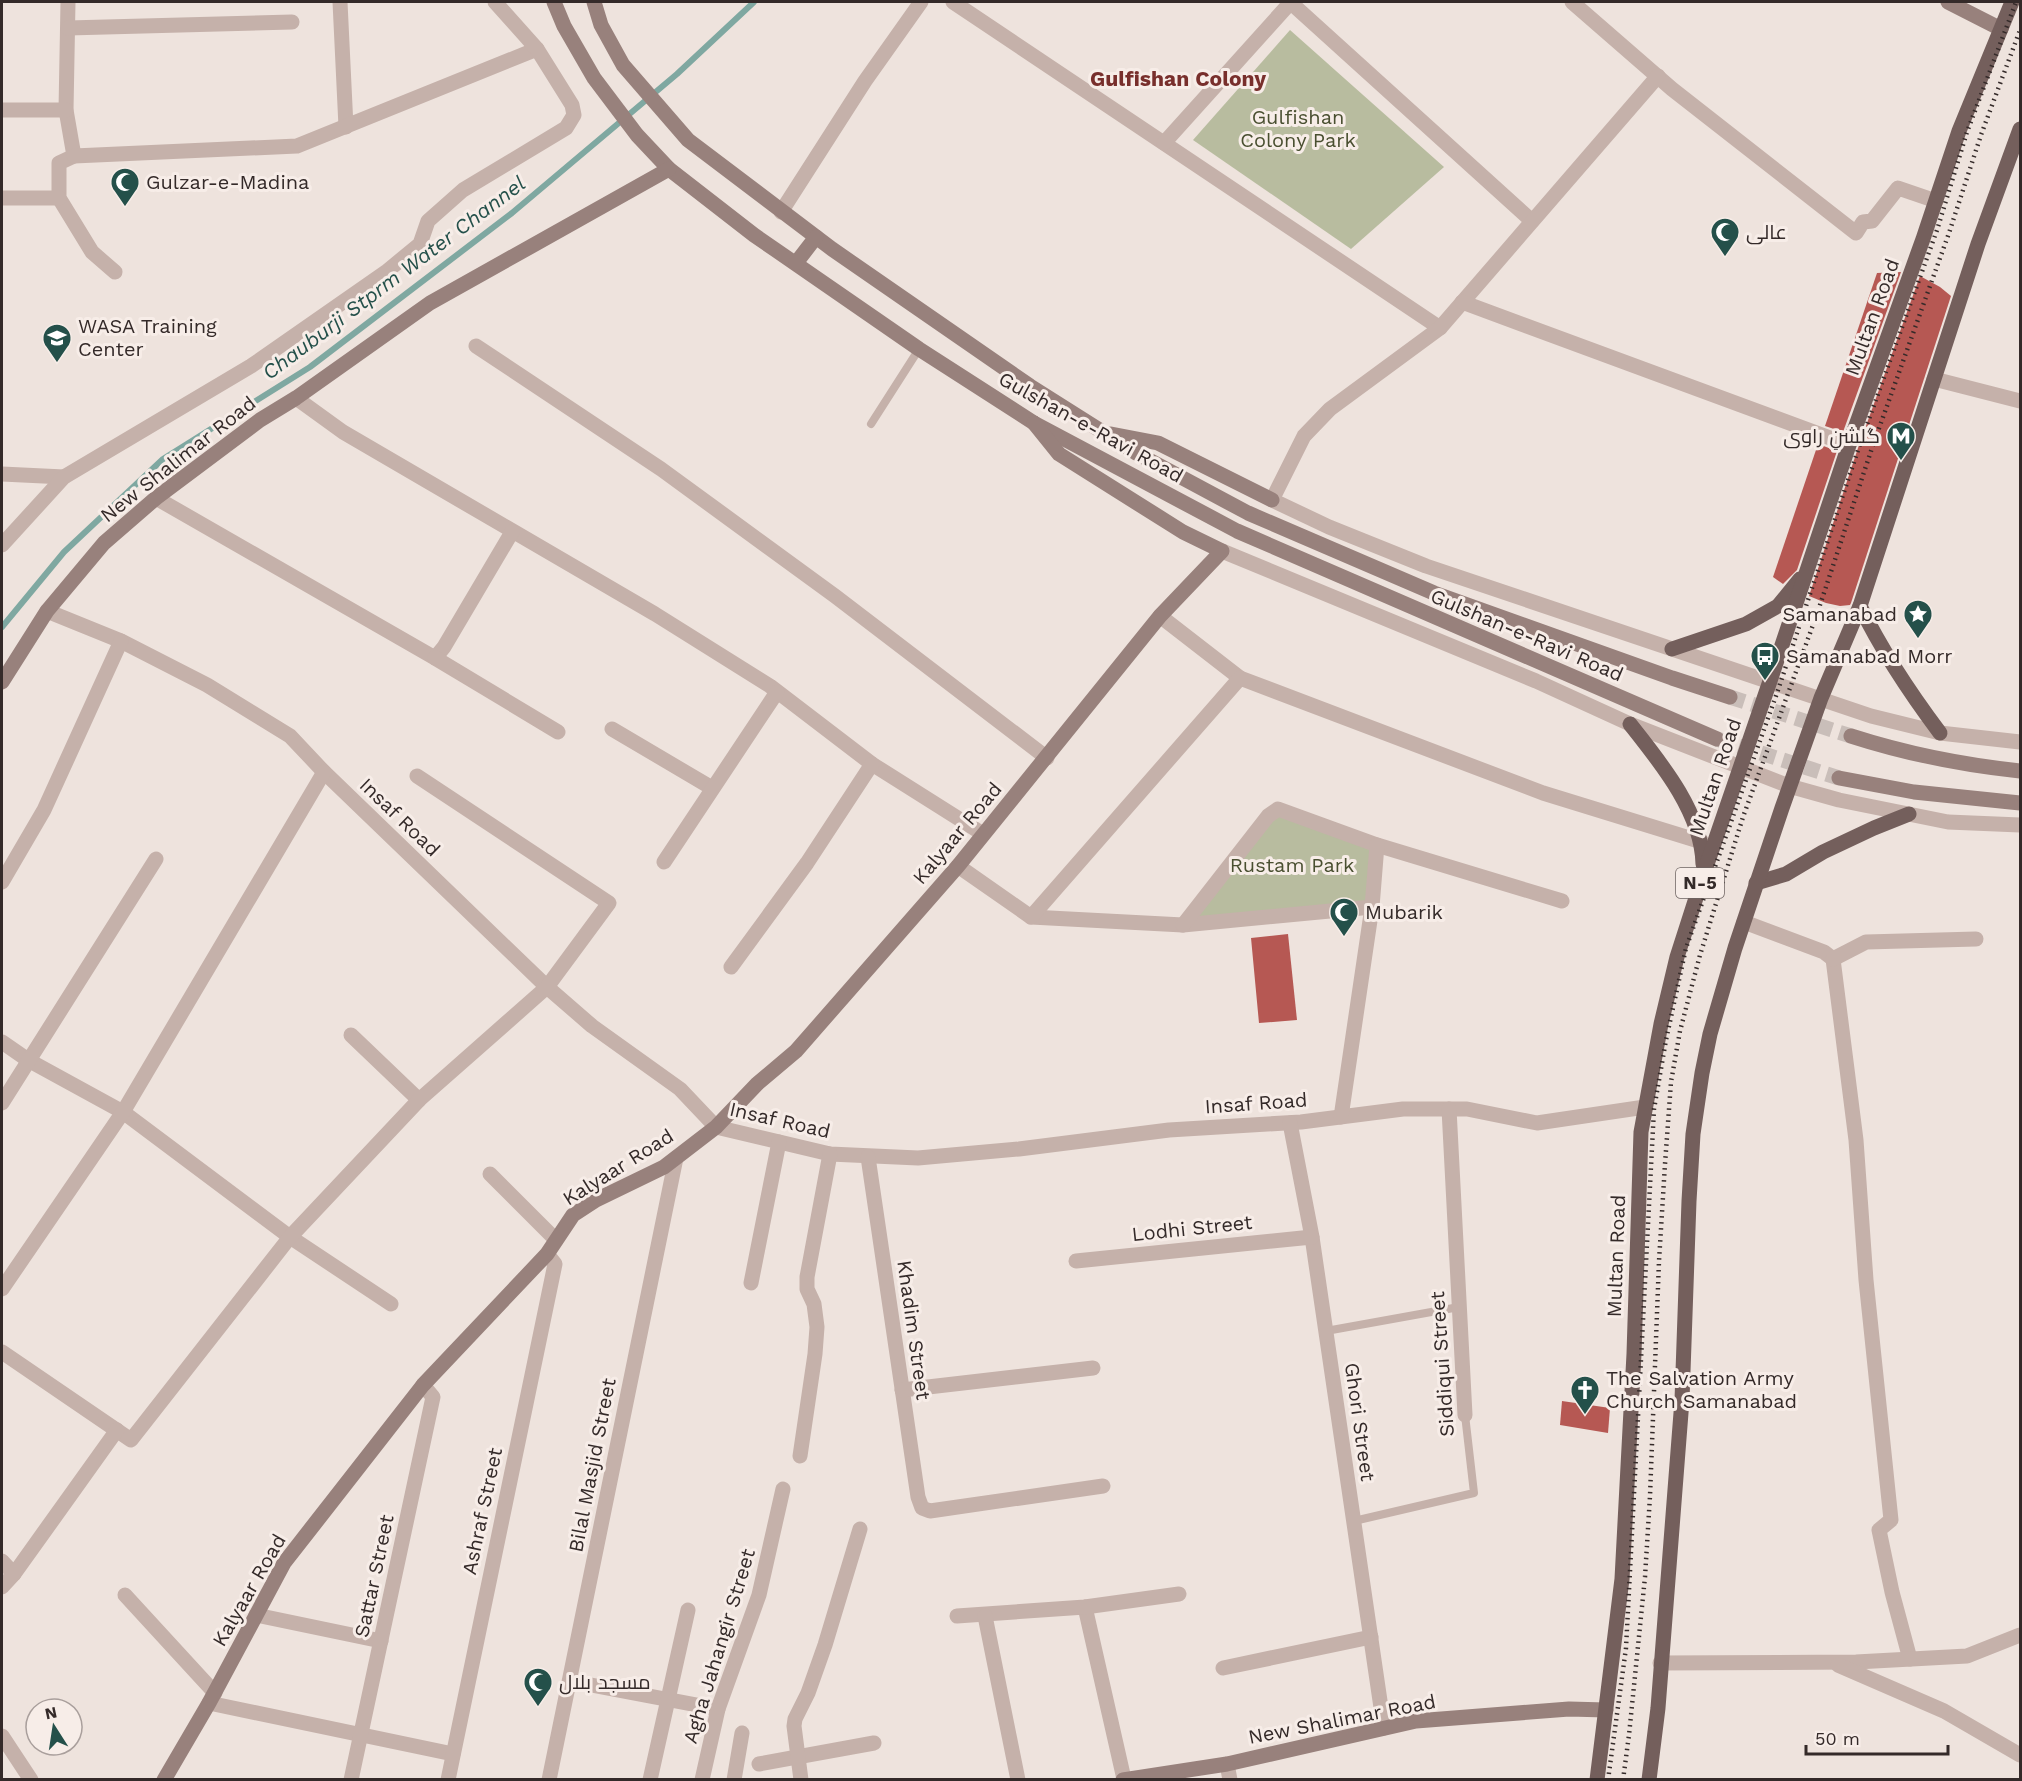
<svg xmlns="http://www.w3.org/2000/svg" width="2022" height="1781" font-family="'Work Sans',Cairo,sans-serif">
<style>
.green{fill:#b8bc9f}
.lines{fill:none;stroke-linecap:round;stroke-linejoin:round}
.stream{stroke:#7fa8a1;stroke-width:6}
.building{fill:#b65853}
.secondary-tunnel{stroke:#c9beb9;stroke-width:15;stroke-dasharray:15 8;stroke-linecap:butt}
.lane{stroke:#c5b1aa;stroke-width:8}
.street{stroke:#c5b1aa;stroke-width:15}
.secondary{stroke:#98817c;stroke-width:15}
.primary{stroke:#745f5c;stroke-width:15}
.rail{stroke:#342a29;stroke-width:4.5;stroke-dasharray:1.5 4.5;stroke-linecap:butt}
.labels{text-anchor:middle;stroke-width:6;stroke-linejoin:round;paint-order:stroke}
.shield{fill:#f7ede8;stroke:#6e6462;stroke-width:1.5}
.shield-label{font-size:18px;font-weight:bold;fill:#342a29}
.park-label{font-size:20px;fill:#494f30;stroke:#f7ede8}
.poi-label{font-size:20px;fill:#342a29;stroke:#f7ede8;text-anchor:start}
.street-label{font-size:20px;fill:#342a29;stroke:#f7ede8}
.neighbourhood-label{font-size:21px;font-weight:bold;fill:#782f2c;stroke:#f7ede8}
.water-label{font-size:21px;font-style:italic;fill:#24504a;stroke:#f7ede8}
</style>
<rect width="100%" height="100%" fill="#eee3dd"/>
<g class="green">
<polygon points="1290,30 1444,167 1351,249 1193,140"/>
<polygon points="1278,809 1377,845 1367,907 1183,925"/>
</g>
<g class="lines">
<polyline class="stream" points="2,627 64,552 163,459 310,367 512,213 677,74 754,2"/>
</g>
<g class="building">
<polygon points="1901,272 1843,432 1825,426 1877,273"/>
<polygon points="1920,276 1940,287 1951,296 1851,603 1850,605 1840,606 1826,603 1809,596 1858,448"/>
<polygon points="1818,444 1837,451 1797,570 1783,584 1773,577"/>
<polygon points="1288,934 1297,1020 1259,1023 1251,938"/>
<polygon points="1562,1401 1610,1408 1608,1433 1560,1425"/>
</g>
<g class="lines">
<g class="secondary-tunnel">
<polyline points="1730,697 1851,736"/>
<polyline points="1717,739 1839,778"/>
</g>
<g class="lane">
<polyline points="871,424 919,349"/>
<polyline points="1326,1331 1459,1307"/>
<polyline points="1354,1521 1474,1493 1465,1415"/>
</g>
<g class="street">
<polyline points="68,2 66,110 74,156 59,163 59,198 92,252 115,272"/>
<polyline points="340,2 346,127"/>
<polyline points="953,2 1440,328"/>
<polyline points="1290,2 1532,221"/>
<polyline points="1572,2 1672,89 1856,233 1863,222 1872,221 1898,188 1936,201"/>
<polyline points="68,28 292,22"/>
<polyline points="1658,76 1440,328 1330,409 1304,436 1272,500 1329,527 1426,566 1871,716 1940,733 2020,742"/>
<polyline points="2,110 66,110"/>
<polyline points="1164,143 1291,2"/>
<polyline points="74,156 297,146 537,49"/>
<polyline points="2,198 59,198"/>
<polyline points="781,212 865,81 921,2"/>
<polyline points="1462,302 1849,445"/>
<polyline points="476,346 661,469 835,596 1047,758"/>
<polyline points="1934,379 2020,401"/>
<polyline points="296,398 343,432 655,614 770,686 872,764 983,834"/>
<polyline points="2,474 64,477"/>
<polyline points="156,498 435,658 444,647 512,532"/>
<polyline points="2,545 64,477 251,366 386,272 420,244 428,221 463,190 566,128 574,115 572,105 537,49 495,2"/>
<polyline points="1222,551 1536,681 1630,724 1789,786 1839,800 1948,822 2020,825"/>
<polyline points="47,611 121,641 207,685 290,736 324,772 547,987 592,1026 680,1089 716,1127 830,1154 918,1158 1019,1149 1169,1130 1301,1122 1403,1109 1467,1109 1537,1123 1645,1107"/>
<polyline points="1160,616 1240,678"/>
<polyline points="435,658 558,732"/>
<polyline points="612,729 712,788"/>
<polyline points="664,862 777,692"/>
<polyline points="958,866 1031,917 1183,925 1372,907"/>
<polyline points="2,882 44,810 121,641"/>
<polyline points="1031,917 1240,678 1543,793 1702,842"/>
<polyline points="1744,922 1824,952 1833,959 1856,1140 1866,1280 1891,1520 1879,1530 1892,1592 1910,1659"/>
<polyline points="1183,925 1268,816 1278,809 1377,845 1562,901"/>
<polyline points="1833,959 1866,942 1976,939"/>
<polyline points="731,967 807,863 872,764"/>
<polyline points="351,1035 419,1100"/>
<polyline points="2,1042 28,1060 123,1112 290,1237 391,1304"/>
<polyline points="2,1103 156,859"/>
<polyline points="1449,1109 1465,1415"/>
<polyline points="1341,1117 1372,907 1377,845"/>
<polyline points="1290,1123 1312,1237 1384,1728"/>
<polyline points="868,1157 918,1497 922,1508 930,1511 1103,1486"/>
<polyline points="490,1174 556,1240"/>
<polyline points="1076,1261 1312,1237"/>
<polyline points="751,1283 779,1142"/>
<polyline points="2,1289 123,1112 324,772"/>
<polyline points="2,1352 131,1440 290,1237 419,1100 547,987 609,903 417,776"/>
<polyline points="902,1390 1093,1368"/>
<polyline points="800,1456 815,1354 817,1327 814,1304 807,1289 807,1277 830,1154"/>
<polyline points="2,1561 14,1574"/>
<polyline points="2,1587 14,1574 117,1430"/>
<polyline points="125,1595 215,1693"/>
<polyline points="1085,1607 1124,1779"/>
<polyline points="256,1615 381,1641"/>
<polyline points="957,1616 1085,1607 1179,1594"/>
<polyline points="985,1616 1018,1780"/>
<polyline points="1660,1663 1856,1662 1967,1656 2020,1635"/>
<polyline points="1838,1665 1944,1711 2020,1755"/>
<polyline points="1223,1668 1371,1637"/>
<polyline points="570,1681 718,1709"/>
<polyline points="209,1703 453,1754"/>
<polyline points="2,1736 31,1780"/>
<polyline points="759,1764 874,1743"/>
<polyline points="1227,1764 1230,1780"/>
<polyline points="351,1780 433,1397 423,1385"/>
<polyline points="448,1780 555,1264 547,1254"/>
<polyline points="549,1780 676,1158"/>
<polyline points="650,1780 688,1610"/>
<polyline points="702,1780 718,1709 759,1595 783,1489"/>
<polyline points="734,1780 742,1733"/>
<polyline points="801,1780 794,1726 795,1719 808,1693 825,1645 860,1529"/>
</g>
<g class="secondary">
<polyline points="554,2 564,26 594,78 637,135 669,169 754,235 919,349 1034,423 1237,531 1717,739"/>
<polyline points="594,2 601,25 623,65 688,140 832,249 1030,386 1136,453 1248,513 1434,593 1672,678 1730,697"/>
<polyline points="1948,2 2001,29"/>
<polyline points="796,263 816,237"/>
<polyline points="1111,434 1158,443 1272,500"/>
<polyline points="2,682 47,611 104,543 156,498 260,420 296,398 430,303 669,169"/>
<path d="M1851 736C1907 754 1963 765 2020 771"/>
<polyline points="1839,778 1914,792 2020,803"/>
<polyline points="164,1780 209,1703 284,1563 423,1385 547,1254 573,1215 596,1200 664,1167 716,1127 757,1084 796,1051 958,866 1160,616 1222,551 1183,532 1059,454 1034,423"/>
<polyline points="1123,1780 1227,1764 1416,1721 1569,1709 1606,1710"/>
</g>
<g class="primary">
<path d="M1860 606C1882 651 1910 693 1940 733"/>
<polyline points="1672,649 1746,624 1778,606 1800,579"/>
<path d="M1630 724C1661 763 1702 813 1703 864"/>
<polyline points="1756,883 1786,874 1823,852 1874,828 1909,814"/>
<polyline points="1597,1780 1622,1579 1634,1354 1641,1132 1661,1024 1677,957 1704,873 1770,681 1849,445 1923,239 1959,131 2012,2"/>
<polyline points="1649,1780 1658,1708 1682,1400 1689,1201 1693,1134 1702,1073 1710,1034 1735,948 1782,808 1821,698 1860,606 1978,244 2020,129"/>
</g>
<g class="rail">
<polyline points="1608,1780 1626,1648 1654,1109 1666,1040 1686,948 1777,693 1860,444 1937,230 1967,132 2016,2"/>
<polyline points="1623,1780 1629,1735 1645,1577 1650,1496 1659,1261 1665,1164 1671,1082 1680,1031 1700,955 1743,817 1817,614 1873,445 1949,233 1981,135 2020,30"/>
</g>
</g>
<defs>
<g id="mosque-pin" transform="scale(1.5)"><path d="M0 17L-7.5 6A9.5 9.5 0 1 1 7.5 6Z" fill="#24504a" stroke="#f7ede8"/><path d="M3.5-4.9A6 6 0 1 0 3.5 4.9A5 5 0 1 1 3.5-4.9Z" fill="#fff"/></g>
<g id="school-pin" transform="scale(1.5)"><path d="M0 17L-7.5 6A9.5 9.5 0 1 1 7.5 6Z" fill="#24504a" stroke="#f7ede8"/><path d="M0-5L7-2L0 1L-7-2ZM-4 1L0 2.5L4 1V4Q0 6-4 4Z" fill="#fff"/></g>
<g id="metro-pin" transform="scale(1.5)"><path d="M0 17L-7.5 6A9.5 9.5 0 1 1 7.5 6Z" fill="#24504a" stroke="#f7ede8"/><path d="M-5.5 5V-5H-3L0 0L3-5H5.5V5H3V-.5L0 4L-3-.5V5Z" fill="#fff"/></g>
<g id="sight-pin" transform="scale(1.5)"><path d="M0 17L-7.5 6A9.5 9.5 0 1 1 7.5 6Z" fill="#24504a" stroke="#f7ede8"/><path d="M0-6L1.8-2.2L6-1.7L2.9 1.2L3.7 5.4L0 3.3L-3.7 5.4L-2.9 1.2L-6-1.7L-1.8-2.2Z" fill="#fff"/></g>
<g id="bus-pin" transform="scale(1.5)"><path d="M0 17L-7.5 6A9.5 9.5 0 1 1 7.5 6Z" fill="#24504a" stroke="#f7ede8"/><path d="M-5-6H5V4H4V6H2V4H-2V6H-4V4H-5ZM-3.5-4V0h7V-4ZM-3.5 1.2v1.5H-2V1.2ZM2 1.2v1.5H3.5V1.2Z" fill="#fff"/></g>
<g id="church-pin" transform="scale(1.5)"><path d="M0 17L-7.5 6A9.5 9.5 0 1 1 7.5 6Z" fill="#24504a" stroke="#f7ede8"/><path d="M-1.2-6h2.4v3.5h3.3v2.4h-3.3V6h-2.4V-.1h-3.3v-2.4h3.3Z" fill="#fff"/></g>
</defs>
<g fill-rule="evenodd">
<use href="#mosque-pin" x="125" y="182"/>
<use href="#mosque-pin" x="1725" y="232"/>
<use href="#school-pin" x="57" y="338"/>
<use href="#metro-pin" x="1901" y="436"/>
<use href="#sight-pin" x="1918" y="614"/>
<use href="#bus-pin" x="1765" y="656"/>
<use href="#mosque-pin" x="1344" y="912"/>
<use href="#church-pin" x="1585" y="1390"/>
<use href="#mosque-pin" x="538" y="1682"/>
</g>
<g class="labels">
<rect class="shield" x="1676" y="868" width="48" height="30" rx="4.5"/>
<g class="shield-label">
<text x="1700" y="889">N-5</text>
</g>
<g class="park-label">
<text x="1298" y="124">Gulfishan<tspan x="1298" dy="23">Colony Park</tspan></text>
<text x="1292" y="872">Rustam Park</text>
</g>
<g class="poi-label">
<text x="146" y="189">Gulzar-e-Madina</text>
<text x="1746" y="239">عالی</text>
<text x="78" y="333">WASA Training<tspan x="78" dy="23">Center</tspan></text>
<text x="1880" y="443" text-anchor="end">گلشنِ راوی</text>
<text x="1897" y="621" text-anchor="end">Samanabad</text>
<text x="1786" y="663">Samanabad Morr</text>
<text x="1365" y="919">Mubarik</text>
<text x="1606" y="1385">The Salvation Army<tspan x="1606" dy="23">Church Samanabad</tspan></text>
<text x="559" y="1689">مسجد بلال</text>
</g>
<g class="street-label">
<text transform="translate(1872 317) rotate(-70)" y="7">Multan Road</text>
<text transform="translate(1091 427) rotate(29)" y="7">Gulshan-e-Ravi Road</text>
<text transform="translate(178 459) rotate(-38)" y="7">New Shalimar Road</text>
<text transform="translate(1527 635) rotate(23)" y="7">Gulshan-e-Ravi Road</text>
<text transform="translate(1715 777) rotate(-71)" y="7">Multan Road</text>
<text transform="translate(400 817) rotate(44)" y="7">Insaf Road</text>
<text transform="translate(957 833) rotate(-50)" y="7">Kalyaar Road</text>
<text transform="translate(1256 1103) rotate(-4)" y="7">Insaf Road</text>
<text transform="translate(780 1120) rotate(13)" y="7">Insaf Road</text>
<text transform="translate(618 1167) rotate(-32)" y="7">Kalyaar Road</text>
<text transform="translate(1192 1228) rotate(-6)" y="7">Lodhi Street</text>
<text transform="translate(1616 1256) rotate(-88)" y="7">Multan Road</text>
<text transform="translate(914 1330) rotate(82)" y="7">Khadim Street</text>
<text transform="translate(1442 1364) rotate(-94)" y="7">Siddiqui Street</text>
<text transform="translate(1360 1422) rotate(82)" y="7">Ghori Street</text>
<text transform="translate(592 1465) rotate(-79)" y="7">Bilal Masjid Street</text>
<text transform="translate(482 1511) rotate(-78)" y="7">Ashraf Street</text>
<text transform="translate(374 1576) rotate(-78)" y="7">Sattar Street</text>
<text transform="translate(249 1590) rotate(-60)" y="7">Kalyaar Road</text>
<text transform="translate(719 1646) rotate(-73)" y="7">Agha Jahangir Street</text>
<text transform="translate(1342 1719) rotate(-11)" y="7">New Shalimar Road</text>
</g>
<g class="neighbourhood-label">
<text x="1178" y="86">Gulfishan Colony</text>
</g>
<g class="water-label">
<text transform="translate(394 278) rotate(-37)" y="7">Chauburji Stprm Water Channel</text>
</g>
</g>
<rect width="2022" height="1781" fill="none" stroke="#342a29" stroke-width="6"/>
<g transform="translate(54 1727) rotate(348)"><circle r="28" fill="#f7ede8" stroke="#a99f9c" stroke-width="1.5"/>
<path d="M0-4.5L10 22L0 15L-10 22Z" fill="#24504a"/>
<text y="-9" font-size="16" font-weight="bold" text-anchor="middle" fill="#342a29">N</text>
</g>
<path d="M1806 1745v9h142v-9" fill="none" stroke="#342a29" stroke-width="3"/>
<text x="1815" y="1745" font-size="18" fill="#342a29" stroke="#f7ede8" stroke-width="4.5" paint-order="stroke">50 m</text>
</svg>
